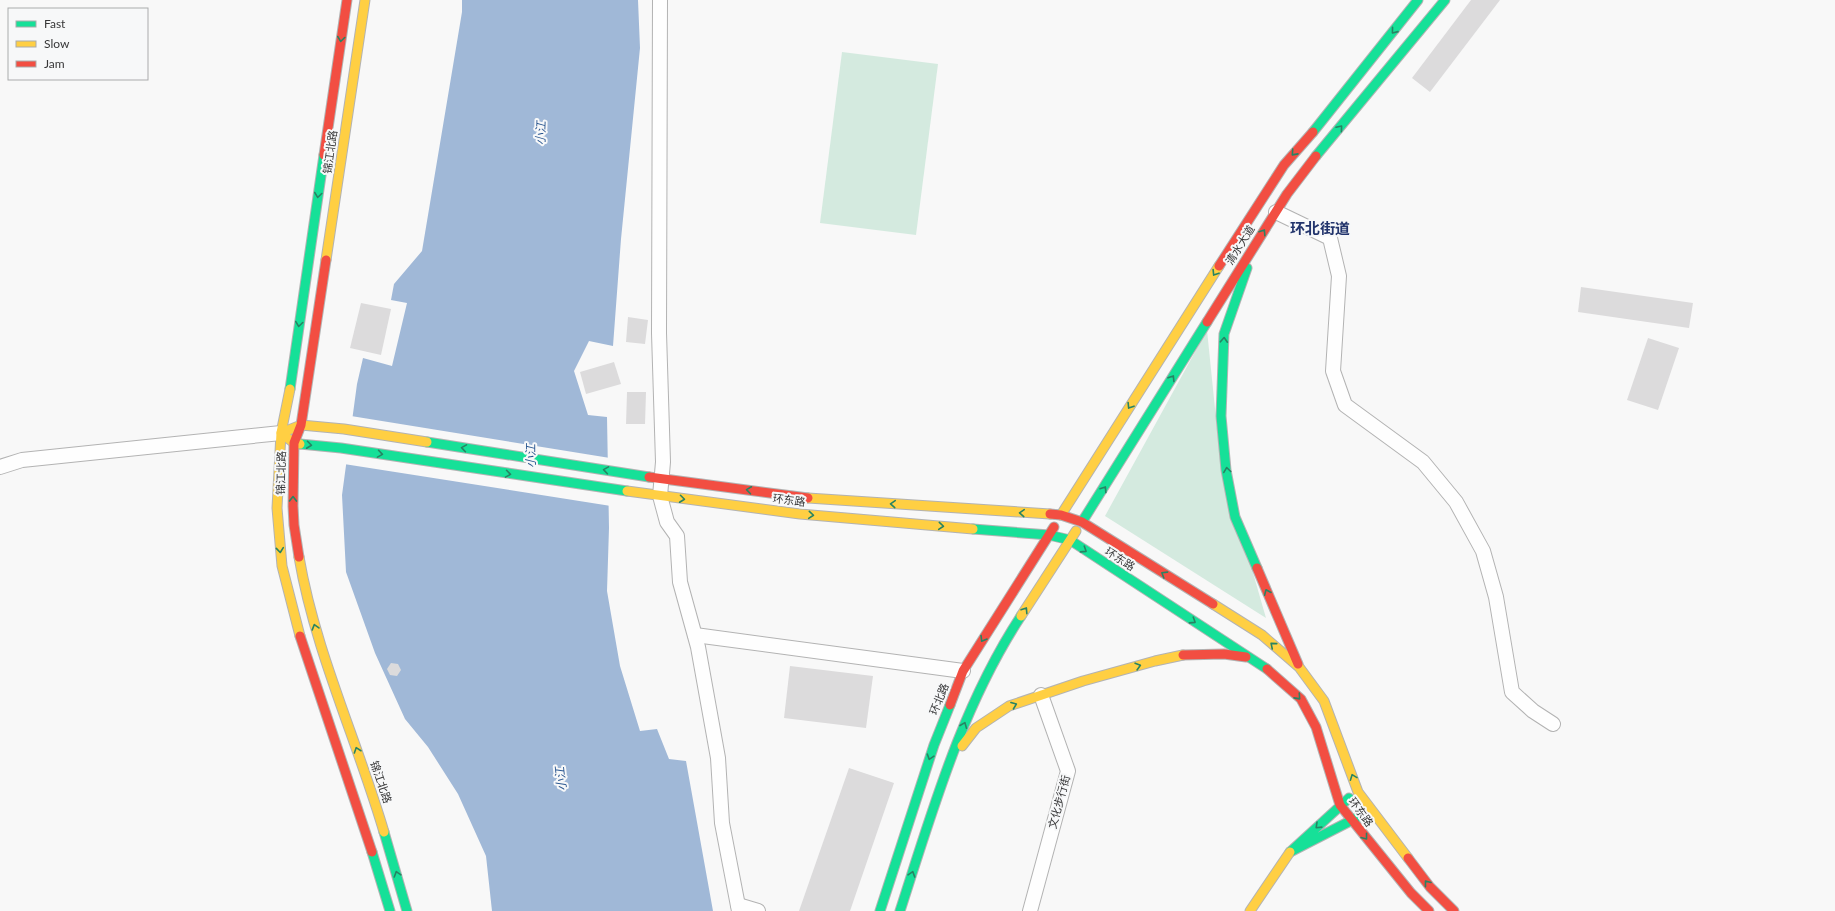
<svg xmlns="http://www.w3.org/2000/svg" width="1835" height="911" font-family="Lato,'Noto Sans SC',sans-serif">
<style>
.green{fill:#d4eadf}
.water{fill:#a0b8d7}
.pier{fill:#f8f8f8}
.building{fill:#dcdbdc}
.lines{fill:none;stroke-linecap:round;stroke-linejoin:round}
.street-casing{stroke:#b3b3b3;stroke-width:16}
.fast-casing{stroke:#b3b3b3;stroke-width:11}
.slow-casing{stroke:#b3b3b3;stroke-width:11}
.jam-casing{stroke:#b3b3b3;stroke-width:11}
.street{stroke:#fefefe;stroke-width:14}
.fast{stroke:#16e098;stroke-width:9}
.slow{stroke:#ffcf43;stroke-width:9}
.jam{stroke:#f24e42;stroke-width:9}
.oneway{stroke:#288363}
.labels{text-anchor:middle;stroke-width:4;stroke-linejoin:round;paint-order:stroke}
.street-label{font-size:11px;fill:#373738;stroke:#f7f8f9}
.water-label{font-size:12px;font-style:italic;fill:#28558f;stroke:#f7f8f9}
.district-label{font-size:15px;font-weight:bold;fill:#22346c;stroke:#f7f8f9}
</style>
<rect width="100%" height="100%" fill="#f8f8f8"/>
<g class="green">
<polygon points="842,52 938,64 916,235 820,223"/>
<polygon points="1207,330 1220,458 1266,618 1105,516"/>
</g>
<polygon class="water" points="462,0 638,0 640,48 621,239 613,346 589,341 574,371 588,415 607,417 609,528 607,591 620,666 640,731 657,729 669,759 686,761 713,911 492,911 486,856 458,794 428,747 405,719 375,653 346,572 342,495 357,384 363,358 392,366 407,303 391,300 394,284 422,251 462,12"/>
<polygon class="pier" points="351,416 610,458 611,506 344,464"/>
<g class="building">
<polygon points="1471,0 1500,0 1430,92 1412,78"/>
<polygon points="1581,287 1693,303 1689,328 1578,312"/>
<polygon points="361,303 391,309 381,355 350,348"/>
<polygon points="628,317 648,320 645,344 626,342"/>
<polygon points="1648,338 1679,348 1658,410 1627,400"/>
<polygon points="614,362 621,384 586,394 580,372"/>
<polygon points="627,392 646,392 645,424 626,424"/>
<polygon points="391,663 398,664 401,670 397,676 390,675 387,669"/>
<polygon points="790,666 873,676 866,728 784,718"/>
<polygon points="849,768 894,783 850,911 799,911"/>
</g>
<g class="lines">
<g class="street-casing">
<g id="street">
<polyline points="660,0 659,333 663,462 660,496 667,522 677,536 680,582 698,647 718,758 722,823 739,911"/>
<polyline points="1276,212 1330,238 1339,276 1333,371 1345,405 1423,462 1456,502 1483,551 1496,597 1512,692 1533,711 1553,724"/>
<polyline points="0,467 22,460 281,433"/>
<polyline points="695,635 963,671"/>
<polyline points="738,905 758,911"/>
<polyline points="1030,911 1068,771 1041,695"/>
</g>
</g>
<g class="fast-casing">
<g id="fast">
<polyline points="1313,132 1418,0"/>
<polyline points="1316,156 1445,0"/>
<polyline points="1247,268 1224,334 1221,416 1226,470 1235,517 1257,568"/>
<polyline points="290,389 324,155"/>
<polyline points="427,442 649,477"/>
<polyline points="300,444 341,448 627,491"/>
<polyline points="1082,522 1207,322"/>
<polyline points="973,529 1049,535 1070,540 1267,669"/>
<polyline points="1349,798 1290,852 1362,815"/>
<polyline points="384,832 407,911"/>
<polyline points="372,852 390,911"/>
<polyline points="880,911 934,745 950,705"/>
<path d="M900 911C933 809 962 706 1021 616"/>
</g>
</g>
<g class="slow-casing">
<g id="slow">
<polyline points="326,260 365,0"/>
<polyline points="290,389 281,433 277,508 282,566 300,636"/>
<polyline points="300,444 294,443 281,433 301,425 344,429 427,442"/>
<polyline points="627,491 800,514 973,529"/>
<polyline points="808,498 1050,514"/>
<polyline points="1061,515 1219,266"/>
<path d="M299 557C315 651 357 740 384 832"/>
<polyline points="1213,604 1262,635 1299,667 1324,701 1358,792 1408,858"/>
<polyline points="1021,616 1076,531"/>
<polyline points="962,746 976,728 1009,706 1083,681 1155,661 1183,655"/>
<polyline points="1250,911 1290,852"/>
</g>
</g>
<g class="jam-casing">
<g id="jam">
<polyline points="324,155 347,0"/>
<polyline points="1219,266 1284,165 1313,132"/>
<polyline points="1207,322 1287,194 1316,156"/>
<polyline points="649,477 808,498"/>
<polyline points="1050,514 1061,515 1082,522 1213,604"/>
<polyline points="299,557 294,525 293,506 294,443 301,425 326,260"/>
<polyline points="1257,568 1298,664"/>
<polyline points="300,636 372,852"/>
<polyline points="1183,655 1224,654 1246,657"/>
<polyline points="1267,669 1301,699 1316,727 1340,805 1411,893 1429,911"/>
<polyline points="950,705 963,671 1054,527"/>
<polyline points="1408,858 1430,887 1454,911"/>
</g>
</g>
<use href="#street" class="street"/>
<use href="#fast" class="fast"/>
<use href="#slow" class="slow"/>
<use href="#jam" class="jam"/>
</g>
<defs><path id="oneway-chevron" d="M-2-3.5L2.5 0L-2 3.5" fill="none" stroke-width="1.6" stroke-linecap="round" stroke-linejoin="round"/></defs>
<g class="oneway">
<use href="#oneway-chevron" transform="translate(1394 31) rotate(129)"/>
<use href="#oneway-chevron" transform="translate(341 39) rotate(98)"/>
<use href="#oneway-chevron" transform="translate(1340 128) rotate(-50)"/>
<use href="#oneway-chevron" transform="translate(1294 153) rotate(132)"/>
<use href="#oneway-chevron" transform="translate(318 195) rotate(98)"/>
<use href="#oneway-chevron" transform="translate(1263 232) rotate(-57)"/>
<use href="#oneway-chevron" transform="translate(1215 273) rotate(122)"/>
<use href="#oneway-chevron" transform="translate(299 324) rotate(98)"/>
<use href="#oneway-chevron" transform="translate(1224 340) rotate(-87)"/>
<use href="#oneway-chevron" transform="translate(1172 378) rotate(-58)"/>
<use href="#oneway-chevron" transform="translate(1130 406) rotate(122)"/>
<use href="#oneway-chevron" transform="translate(309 445) rotate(7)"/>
<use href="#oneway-chevron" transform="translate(464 448) rotate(-171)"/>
<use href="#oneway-chevron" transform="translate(380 454) rotate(9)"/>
<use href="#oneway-chevron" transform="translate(606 470) rotate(-171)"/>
<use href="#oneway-chevron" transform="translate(1227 470) rotate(-98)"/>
<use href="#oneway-chevron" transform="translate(508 474) rotate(9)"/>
<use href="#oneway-chevron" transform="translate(1104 489) rotate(-57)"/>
<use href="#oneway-chevron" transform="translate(749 490) rotate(-172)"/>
<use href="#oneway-chevron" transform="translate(293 499) rotate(-89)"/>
<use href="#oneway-chevron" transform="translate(682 499) rotate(7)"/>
<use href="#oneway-chevron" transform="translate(893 504) rotate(-176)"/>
<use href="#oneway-chevron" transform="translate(1022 513) rotate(-176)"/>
<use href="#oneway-chevron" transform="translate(811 515) rotate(5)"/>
<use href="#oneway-chevron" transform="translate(941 526) rotate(5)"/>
<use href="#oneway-chevron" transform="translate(280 550) rotate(84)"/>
<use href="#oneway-chevron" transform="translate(1084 550) rotate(33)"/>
<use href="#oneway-chevron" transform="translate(1164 574) rotate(-148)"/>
<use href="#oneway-chevron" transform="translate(1267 592) rotate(-113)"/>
<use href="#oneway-chevron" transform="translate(1025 610) rotate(-57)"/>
<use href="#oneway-chevron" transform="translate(1193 621) rotate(33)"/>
<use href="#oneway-chevron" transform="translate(315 627) rotate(-106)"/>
<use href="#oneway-chevron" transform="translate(983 639) rotate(121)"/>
<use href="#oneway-chevron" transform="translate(1273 645) rotate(-140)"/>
<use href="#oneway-chevron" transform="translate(1138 666) rotate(-16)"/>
<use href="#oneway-chevron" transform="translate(1298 697) rotate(48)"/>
<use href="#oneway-chevron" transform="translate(1014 705) rotate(-21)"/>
<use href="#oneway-chevron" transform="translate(964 725) rotate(-68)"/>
<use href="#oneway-chevron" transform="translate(357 750) rotate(-109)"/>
<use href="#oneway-chevron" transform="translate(930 757) rotate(108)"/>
<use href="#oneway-chevron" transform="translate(1353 777) rotate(-111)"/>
<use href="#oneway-chevron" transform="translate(1318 826) rotate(136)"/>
<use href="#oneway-chevron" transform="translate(1365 837) rotate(52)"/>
<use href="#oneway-chevron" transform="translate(397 874) rotate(-107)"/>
<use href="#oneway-chevron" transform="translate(912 874) rotate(-72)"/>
<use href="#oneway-chevron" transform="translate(1427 883) rotate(-128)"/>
</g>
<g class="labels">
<g class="street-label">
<text transform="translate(330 152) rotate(-82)" y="4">锦江北路</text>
<text transform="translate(1240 245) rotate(-58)" y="4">清水大道</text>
<text transform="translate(281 473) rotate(-89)" y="4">锦江北路</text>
<text transform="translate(789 500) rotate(7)" y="4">环东路</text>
<text transform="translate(1120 559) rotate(33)" y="4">环东路</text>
<text transform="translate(939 699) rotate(-68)" y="4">环北路</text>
<text transform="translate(381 782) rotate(71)" y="4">锦江北路</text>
<text transform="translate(1059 802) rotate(-75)" y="4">文化步行街</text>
<text transform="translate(1361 812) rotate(54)" y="4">环东路</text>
</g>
<g class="water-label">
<text transform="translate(541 133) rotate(-88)" y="4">小江</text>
<text transform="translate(531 456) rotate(-90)" y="4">小江</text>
<text transform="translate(561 779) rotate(-96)" y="4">小江</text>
</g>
<g class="district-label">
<text x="1320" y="234">环北街道</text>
</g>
</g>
<rect x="8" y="8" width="140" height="72" fill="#f7f8f9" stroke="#aaabac"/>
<rect x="16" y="21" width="20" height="6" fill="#16e098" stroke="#aaabac"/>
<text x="44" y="28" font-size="12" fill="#373738">Fast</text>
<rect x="16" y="41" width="20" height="6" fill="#ffcf43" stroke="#aaabac"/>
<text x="44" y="48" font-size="12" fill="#373738">Slow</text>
<rect x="16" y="61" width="20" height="6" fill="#f24e42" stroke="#aaabac"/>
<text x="44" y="68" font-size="12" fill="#373738">Jam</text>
</svg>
